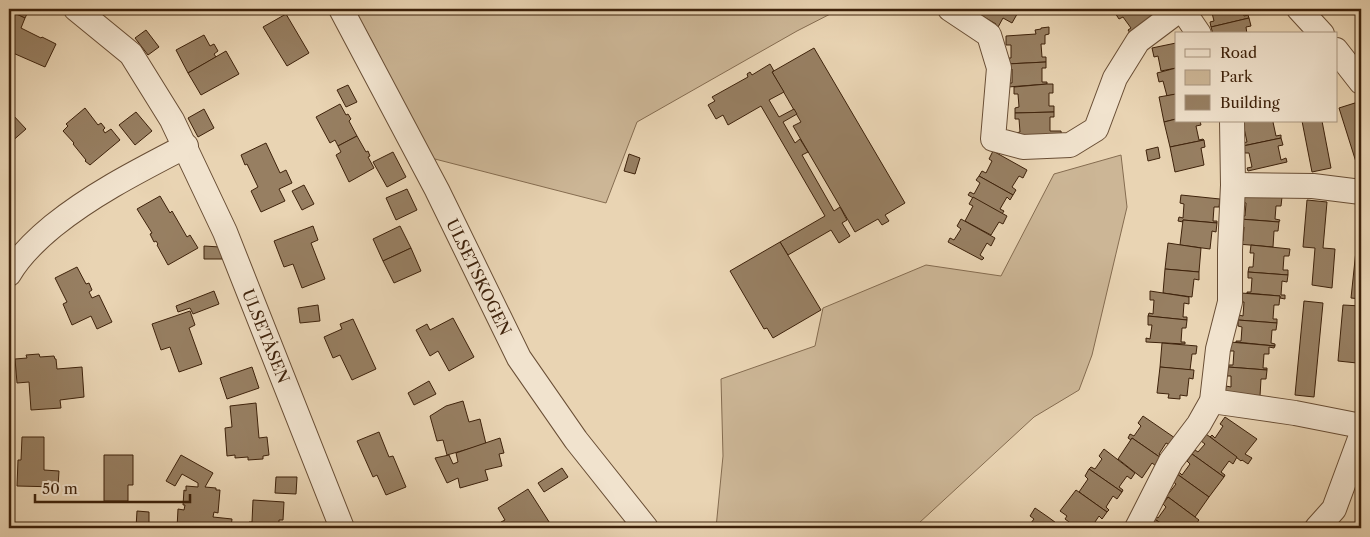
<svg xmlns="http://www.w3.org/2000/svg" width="1370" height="537" font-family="'Libre Caslon Text',serif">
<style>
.green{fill:#ccb696;stroke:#856c50}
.building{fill:#977f62;stroke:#3e220b}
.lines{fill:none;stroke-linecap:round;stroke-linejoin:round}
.street-casing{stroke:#694e35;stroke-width:26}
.street{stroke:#f1e3ce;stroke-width:24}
.labels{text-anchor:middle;stroke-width:4;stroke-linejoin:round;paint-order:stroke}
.street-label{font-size:16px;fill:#3e220b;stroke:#f1e3ce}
</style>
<rect width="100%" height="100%" fill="#e9d4b3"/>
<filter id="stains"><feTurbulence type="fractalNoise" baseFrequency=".004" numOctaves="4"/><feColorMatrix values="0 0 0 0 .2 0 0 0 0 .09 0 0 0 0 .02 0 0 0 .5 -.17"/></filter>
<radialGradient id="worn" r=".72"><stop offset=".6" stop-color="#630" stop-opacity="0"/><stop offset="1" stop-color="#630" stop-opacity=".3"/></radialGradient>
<g class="green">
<polygon points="354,9 840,9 797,31 637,122 606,203 431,158 372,41"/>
<polygon points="1121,155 1127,207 1092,355 1079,390 1034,417 919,523 909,528 716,528 723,456 721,379 815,346 823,308 926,265 1001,276 1054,174"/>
</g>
<g class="building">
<polygon points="16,9 29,10 25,18 14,13"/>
<polygon points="970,9 984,9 978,19"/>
<polygon points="984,9 1020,9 1012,23 1003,18 997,29 994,28 996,24 984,17 982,21 978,19"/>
<polygon points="1121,9 1156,10 1160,9 1161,10 1130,33 1128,30 1131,28 1123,17 1119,19 1115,13"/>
<polygon points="1211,9 1242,9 1244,16 1248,15 1249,18 1211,27 1210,22 1214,21"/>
<polygon points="14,13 25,18 21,28 41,38 42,37 56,44 45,67 13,53 14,50 9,48 9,25"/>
<polygon points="286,14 309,53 287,66 263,27"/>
<polygon points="1249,18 1251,26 1246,27 1247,34 1213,34 1211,27"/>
<polygon points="1049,27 1049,34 1045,35 1045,44 1041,44 1042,57 1046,57 1046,62 1007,64 1007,58 1011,58 1011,45 1006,45 1006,36 1036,34 1035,30 1041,29 1041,28"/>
<polygon points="146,30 159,47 148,55 135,38"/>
<polygon points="204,35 210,46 214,44 218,51 214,54 216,57 188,73 176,50"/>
<polygon points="1176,43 1176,68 1161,71 1158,56 1154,57 1152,48"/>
<polygon points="814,48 905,203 885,215 889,221 882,225 878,219 855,232 793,126 801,122 772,72"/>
<polygon points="226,51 239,74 201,95 188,73"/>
<polygon points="1046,62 1046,68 1042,68 1042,82 1047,82 1047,84 1008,87 1008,83 1012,83 1012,69 1008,70 1007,64"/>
<polygon points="770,64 774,71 772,72 784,92 769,100 779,117 794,109 797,114 783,122 795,143 800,139 808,152 802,155 834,211 840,207 847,220 842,223 850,236 839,243 831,230 788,255 780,242 825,216 761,106 728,125 723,115 716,119 708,105 715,101 712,97 748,77 747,74 750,72 752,75"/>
<polygon points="1176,68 1176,94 1167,96 1163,81 1159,82 1157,73"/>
<polygon points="1047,84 1053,84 1053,93 1049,93 1049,106 1054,106 1054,112 1015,113 1015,108 1019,107 1018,94 1014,94 1014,87"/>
<polygon points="348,85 357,102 346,107 337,90"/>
<polygon points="1176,94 1176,119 1164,122 1159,97"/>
<polygon points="1358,102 1361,113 1361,160 1356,162 1339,108"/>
<polygon points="340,104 346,115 348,114 351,119 349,121 357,136 338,146 335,140 330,143 316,117"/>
<polygon points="85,108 98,125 101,123 105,128 103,130 105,133 111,129 120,140 90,165 85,161 86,160 73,144 74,143 63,131 68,126 66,124"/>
<polygon points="204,109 214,128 198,137 188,118"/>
<polygon points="136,112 152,131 135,145 119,125"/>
<polygon points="1054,112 1054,117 1050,117 1050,131 1061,131 1062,140 1016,136 1016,133 1020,132 1019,119 1015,119 1015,113"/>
<polygon points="12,114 26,129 10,143 9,142 9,116"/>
<polygon points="1176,119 1176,121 1200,121 1201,125 1196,126 1199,140 1203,139 1204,140 1170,147 1164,122"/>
<polygon points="1237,121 1276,121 1273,122 1276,136 1281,135 1281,138 1243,146 1242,143 1247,142 1244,128"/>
<polygon points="1302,121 1322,121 1331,168 1312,172"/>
<polygon points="357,136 366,152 368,151 370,156 368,157 374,168 349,182 336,155 341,152 338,146"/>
<polygon points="1281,138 1283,145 1278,146 1281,160 1286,158 1287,162 1248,171 1247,168 1252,167 1249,153 1245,153 1243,146"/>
<polygon points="1204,140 1205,147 1201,148 1204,165 1175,172 1170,147"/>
<polygon points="266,143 280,173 286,170 292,183 279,189 285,201 261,212 251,191 258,187 247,164 245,165 241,155"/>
<polygon points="1158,147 1160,158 1148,161 1146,150"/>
<polygon points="993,151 1027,170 1023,178 1019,176 1012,187 1016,190 1013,195 979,176 982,171 986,173 992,161 989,159"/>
<polygon points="393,152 406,177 387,187 373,162"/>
<polygon points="629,154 640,158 635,174 624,171"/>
<polygon points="979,176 1013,195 1010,200 1007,197 1000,209 1004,211 1002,214 968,195 970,192 974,194 980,183 976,180"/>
<polygon points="304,185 314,204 302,210 292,191"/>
<polygon points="407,189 417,210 396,220 386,198"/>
<polygon points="1243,194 1282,197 1281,206 1276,206 1275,219 1280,220 1279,222 1240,219 1241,216 1245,216 1246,203 1242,202"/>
<polygon points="1181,195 1220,199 1219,207 1214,207 1213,221 1217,221 1217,223 1183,220 1183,222 1178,221 1179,217 1183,218 1184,204 1180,203"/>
<polygon points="160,196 170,213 172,211 187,237 190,235 198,248 168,265 157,245 158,244 156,241 154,242 150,234 152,233 137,209"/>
<polygon points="973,197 1007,216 1003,224 999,222 991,235 965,221 973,206 969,204"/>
<polygon points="1307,200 1327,202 1323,248 1335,249 1332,288 1312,285 1315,248 1303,247"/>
<polygon points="961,219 995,238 991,246 987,243 980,255 984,258 982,260 948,242 950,238 954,240 961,229 957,226"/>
<polygon points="1240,219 1279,222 1278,231 1274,231 1273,247 1238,244 1238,241 1243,241 1244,227 1240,227"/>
<polygon points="1183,220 1217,223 1216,232 1212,231 1210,249 1180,245"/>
<polygon points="313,226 318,240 311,243 325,279 302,288 293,264 284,267 274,241"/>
<polygon points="400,226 411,248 383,261 373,239"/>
<polygon points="1357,241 1361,242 1361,299 1351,298"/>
<polygon points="780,242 821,310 773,338 767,328 764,329 730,271"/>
<polygon points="1168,243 1201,248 1199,272 1165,269"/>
<polygon points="1251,245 1290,249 1289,256 1284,256 1283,270 1288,270 1288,275 1248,272 1249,267 1253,267 1254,253 1250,253"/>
<polygon points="204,246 220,247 222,259 204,259"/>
<polygon points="411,248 421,271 394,283 383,261"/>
<polygon points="77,267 86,284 89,283 92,290 89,292 92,298 99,295 112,322 97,329 91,316 72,325 63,304 67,302 55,278"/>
<polygon points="1165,269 1199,272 1199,280 1194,279 1192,297 1163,293"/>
<polygon points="1248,272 1288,275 1287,282 1282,281 1281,295 1285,295 1285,299 1280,298 1280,296 1247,293 1247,292 1251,292 1252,278 1248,278"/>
<polygon points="214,291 219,304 193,314 190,308 178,312 176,306"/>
<polygon points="1150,291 1189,297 1189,304 1184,303 1183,317 1187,317 1187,320 1148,316 1149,313 1153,314 1154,300 1150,300"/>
<polygon points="1241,293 1280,296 1279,305 1274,305 1273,319 1277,319 1277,323 1238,320 1239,315 1243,316 1244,302 1240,302"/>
<polygon points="1304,301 1323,303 1314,397 1295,395"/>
<polygon points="318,305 320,321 300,323 298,308"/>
<polygon points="1343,305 1361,306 1361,320 1357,363 1338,361"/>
<polygon points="190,311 195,325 189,328 202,364 179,372 170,347 161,350 152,324"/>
<polygon points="1148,316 1187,320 1186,328 1182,328 1181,342 1185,342 1185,344 1146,342 1146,338 1150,339 1152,325 1148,325"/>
<polygon points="453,318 474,357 449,371 438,351 430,356 416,330 427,324 430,330"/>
<polygon points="353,319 376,369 352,380 340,355 333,358 324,337 342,329 340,324"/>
<polygon points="1238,320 1277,323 1276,330 1272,330 1271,343 1275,344 1275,346 1236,342 1236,341 1241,341 1242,327 1238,326"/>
<polygon points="1230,342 1275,346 1274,348 1269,347 1269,354 1264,354 1263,368 1267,368 1267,370 1228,367 1228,365 1233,365 1234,351 1230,351"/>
<polygon points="1162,343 1197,346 1196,354 1192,354 1190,370 1160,367"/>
<polygon points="39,354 40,357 54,356 55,359 56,359 57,369 82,367 84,397 60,400 61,408 31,410 29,382 17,383 15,359 27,358 26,355"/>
<polygon points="252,367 259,388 227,399 220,378"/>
<polygon points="1160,367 1194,370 1193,379 1189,378 1187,396 1180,395 1180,399 1168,398 1169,394 1157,393"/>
<polygon points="1228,367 1267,370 1266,379 1261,379 1260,396 1225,393 1226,386 1231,387 1231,376 1227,376"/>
<polygon points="429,381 436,394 414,405 408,393"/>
<polygon points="463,401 469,422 480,419 486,444 447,455 443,440 437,441 430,416 446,406"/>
<polygon points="256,403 259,438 267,437 269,455 263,456 263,459 248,460 248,457 235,458 235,455 227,456 225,428 232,427 230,406"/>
<polygon points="1143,416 1175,438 1170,445 1166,443 1159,454 1162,457 1161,458 1132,438 1131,440 1128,438 1130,434 1134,436 1141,426 1138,423"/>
<polygon points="1225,417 1257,439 1245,454 1252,458 1248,464 1242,460 1241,461 1210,437 1212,435 1215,438 1223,426 1220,424"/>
<polygon points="379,432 389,457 393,456 406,487 386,495 377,475 373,477 357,441"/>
<polygon points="1206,434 1237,457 1233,464 1229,461 1221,472 1225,475 1224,477 1192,454 1195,450 1198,452 1205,444 1201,441"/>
<polygon points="22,437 44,437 44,470 59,471 58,487 17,486 18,460 21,460"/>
<polygon points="500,438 504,453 499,454 502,466 485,470 488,480 460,488 458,478 447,483 435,458 449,455 453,464 458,462 456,453"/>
<polygon points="1132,438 1161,458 1156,466 1152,463 1142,478 1118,459"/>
<polygon points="1104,449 1135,473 1131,479 1127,476 1119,487 1123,490 1122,492 1089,469 1091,467 1095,469 1102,459 1099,456"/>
<polygon points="1192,454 1224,477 1209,497 1177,474 1179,472 1182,475 1190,464 1187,461"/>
<polygon points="104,455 133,455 133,485 128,485 128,501 104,501"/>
<polygon points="181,455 213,473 205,487 216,488 216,490 220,490 218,513 214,512 213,517 232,519 231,528 177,528 178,509 184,510 185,505 183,505 184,490 186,491 186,486 198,487 198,483 182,474 175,486 166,481"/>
<polygon points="562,468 568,477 544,492 538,483"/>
<polygon points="1089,469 1122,492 1117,499 1113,496 1106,507 1109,510 1107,512 1079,492 1088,479 1085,476"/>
<polygon points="1177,474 1209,497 1195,517 1168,497 1167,499 1162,495 1165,490 1169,493 1176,484 1172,481"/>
<polygon points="276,477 297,477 296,494 275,493"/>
<polygon points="528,489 553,528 505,528 501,522 505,520 498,508"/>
<polygon points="1076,490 1107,512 1102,519 1099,516 1091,528 1085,528 1080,525 1077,528 1065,519 1067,516 1060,511"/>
<polygon points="1168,497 1199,520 1194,527 1191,525 1188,528 1168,528 1153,518 1155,516 1158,518 1166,507 1163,504"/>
<polygon points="253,500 284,502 283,520 279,520 279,527 287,528 248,528 249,522 252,522"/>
<polygon points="1035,508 1048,517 1063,528 1027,528 1034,519 1030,516"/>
<polygon points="137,511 149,512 149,528 136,528"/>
<polygon points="1153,518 1168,528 1151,528 1148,525"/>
<rect x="442" y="523" width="27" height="5"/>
</g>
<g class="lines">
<g class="street-casing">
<g id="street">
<polyline points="76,9 131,54 172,120 225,232 342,528"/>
<polyline points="341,9 437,190 519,358 576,440 646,528"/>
<polyline points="950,9 989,35 999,68 993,139 1023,147 1070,145 1096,129 1115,78 1138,41 1174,14 1183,9"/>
<polyline points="1182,9 1199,34"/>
<polyline points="1299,9 1322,34"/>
<polyline points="1336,50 1361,82"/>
<polyline points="1233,185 1313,186 1361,192"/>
<path d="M9 274C20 255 36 240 53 226 94 193 140 170 186 146"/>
<polyline points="1212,401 1295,413 1361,426"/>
<polyline points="1137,528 1171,461 1199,424 1212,401 1218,349 1230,302 1230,250 1233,185 1232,121"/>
<polyline points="1317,528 1334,509 1361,436"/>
</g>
</g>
<use href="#street" class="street"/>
</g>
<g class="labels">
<g class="street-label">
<text transform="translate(479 277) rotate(64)" y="6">ULSETSKOGEN</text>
<text transform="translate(266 336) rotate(68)" y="6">ULSETÅSEN</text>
</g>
</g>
<rect width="1370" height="537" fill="none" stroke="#e9d4b3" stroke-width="30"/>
<rect x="10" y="10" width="1350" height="517" fill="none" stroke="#3e220b" stroke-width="2.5"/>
<rect x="15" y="15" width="1340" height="507" fill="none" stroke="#3e220b"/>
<rect x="1175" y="32" width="162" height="90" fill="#f1e3ce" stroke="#a99680"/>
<rect x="1185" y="49" width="25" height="8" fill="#f1e3ce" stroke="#a99680"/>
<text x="1220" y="58" font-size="15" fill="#3e220b">Road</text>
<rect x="1185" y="70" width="25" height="15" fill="#ccb696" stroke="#a99680"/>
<text x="1220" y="82" font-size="15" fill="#3e220b">Park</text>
<rect x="1185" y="95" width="25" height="15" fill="#977f62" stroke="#a99680"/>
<text x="1220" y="108" font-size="15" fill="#3e220b">Building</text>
<path d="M35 494v8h155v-8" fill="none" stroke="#3e220b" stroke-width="2.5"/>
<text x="42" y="494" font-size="15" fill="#3e220b" stroke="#f1e3ce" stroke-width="4" paint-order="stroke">50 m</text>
<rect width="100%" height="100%" filter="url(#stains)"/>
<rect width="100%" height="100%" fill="url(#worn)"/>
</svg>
